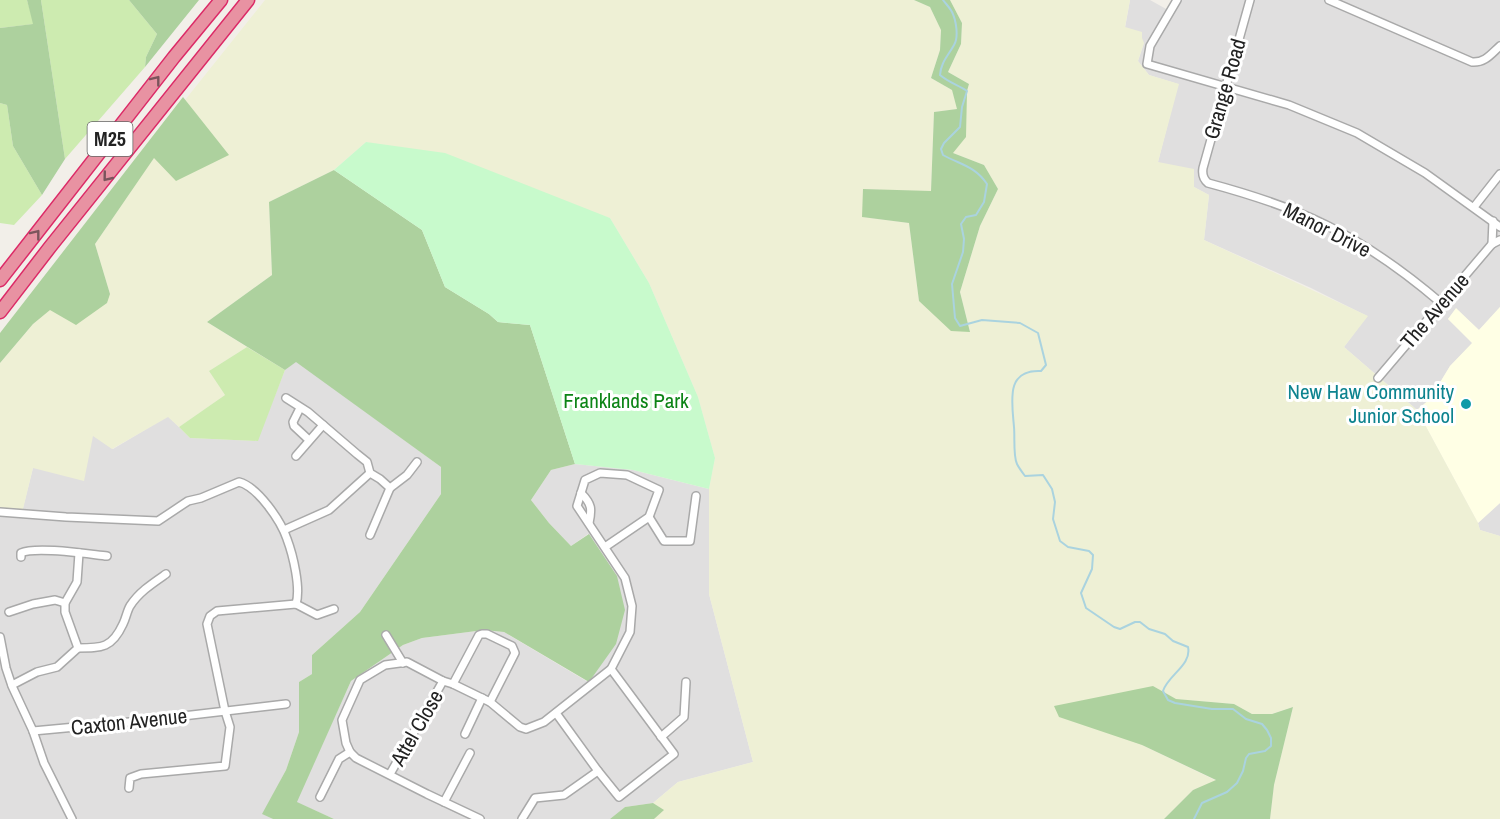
<svg xmlns="http://www.w3.org/2000/svg" width="1500" height="819" font-family="'Archivo Narrow',sans-serif">
<style>
.residential{fill:#e0dfdf}
.education{fill:#ffffe5}
.farmland{fill:#eef0d5}
.grass{fill:#cdebb0}
.forest{fill:#add19e}
.park{fill:#c8facc}
.lines{fill:none;stroke-linecap:round;stroke-linejoin:round}
.stream{stroke:#aad3df;stroke-width:2}
.street-casing{stroke:#a9a9a9;stroke-width:10}
.highway-casing{stroke:#dc2a67;stroke-width:15}
.street{stroke:#fff;stroke-width:7}
.highway{stroke:#e892a2;stroke-width:12}
.oneway{stroke:#7b545c}
.culture-dot{fill:#0f9aa8;stroke:#fff;stroke-width:2}
.labels{text-anchor:middle;stroke-width:6;stroke-linejoin:round;paint-order:stroke}
.shield{fill:#fff;stroke:#646464;stroke-width:1.5}
.shield-label{font-size:20px;font-weight:bold;fill:#222}
.street-label{font-size:21px;fill:#222;stroke:#fff}
.culture-label{font-size:21px;fill:#0d838f;stroke:#fff;text-anchor:end}
.park-label{font-size:21px;fill:#0c8416;stroke:#fff}
</style>
<rect width="100%" height="100%" fill="#f2efe9"/>
<g class="residential">
<polygon points="1130,0 1150,0 1168,10 1174,0 1500,0 1500,307 1479,330 1456,309 1448,319 1473,343 1450,366 1430,399 1417,410 1344,347 1367,316 1311,288 1204,240 1209,195 1194,187 1158,162 1178,84 1149,75 1138,61 1144,43 1125,28"/>
<polygon points="296,361 441,467 441,494 360,612 312,655 312,674 299,682 299,732 286,770 263,814 273,819 0,819 0,509 23,508 33,468 93,435 113,449 168,416 190,438 257,441 285,370"/>
<polygon points="575,464 633,470 709,489 709,594 753,762 678,782 653,803 625,807 610,819 334,819 296,802 351,681 403,645 422,638 484,630 504,632 588,682 588,534 571,546 549,523 531,500 551,470"/>
<polygon points="1500,503 1500,536 1480,530 1478,523"/>
</g>
<polygon class="education" points="1500,307 1500,503 1478,523 1417,410 1430,399 1450,366 1472,343 1448,319 1456,308 1479,330"/>
<polygon class="farmland" points="265,0 914,0 930,7 941,29 940,50 931,78 952,90 958,109 934,112 931,192 863,189 863,217 909,223 919,301 970,331 960,292 980,226 998,189 984,165 953,153 969,84 948,72 961,44 962,23 950,0 1130,0 1125,27 1142,32 1142,38 1144,43 1138,61 1149,75 1179,84 1158,162 1194,169 1194,187 1209,195 1204,240 1368,316 1344,347 1417,410 1478,523 1480,530 1500,536 1500,819 1270,819 1274,785 1293,707 1272,714 1252,714 1234,704 1175,699 1153,686 1142,745 1217,781 1193,790 1164,819 654,819 663,810 653,803 678,782 753,762 709,594 709,489 715,458 698,397 649,283 610,218 366,142 334,170 269,202 272,275 207,322 247,347 209,371 225,395 179,427 168,417 112,449 93,436 84,481 33,468 23,509 0,509 0,363 33,324 50,309 110,294 95,244 154,157 228,155 185,100"/>
<g class="grass">
<polygon points="0,0 27,0 34,24 0,28"/>
<polygon points="41,0 129,0 157,34 146,57 145,67 65,159"/>
<polygon points="0,103 7,105 13,146 42,195 14,225 0,223"/>
<polygon points="247,347 285,370 258,441 190,438 179,427 225,395 209,371"/>
</g>
<g class="forest">
<polygon points="27,0 41,0 65,159 42,195 13,146 7,105 0,103 0,28 33,24"/>
<polygon points="129,0 199,0 145,67 146,57 157,34"/>
<polygon points="914,0 950,0 962,23 961,44 948,72 969,84 967,91 966,137 953,153 984,165 998,189 980,226 960,292 970,332 951,331 919,301 909,223 862,217 863,189 931,191 934,112 957,109 952,90 931,78 940,50 941,30 930,7"/>
<polygon points="183,97 229,155 176,181 154,158 95,244 110,294 107,303 76,325 50,310 33,324 0,363 0,333"/>
<polygon points="334,170 422,230 445,287 489,314 498,322 530,325 575,464 551,470 531,500 549,523 571,546 589,534 617,576 625,610 616,644 589,682 504,632 484,630 422,638 403,645 351,681 297,802 334,819 273,819 262,814 286,770 299,732 299,682 312,674 312,655 360,612 441,494 441,467 296,362 285,370 207,322 272,275 269,202"/>
<polygon points="1153,686 1176,699 1234,704 1252,714 1272,714 1293,707 1274,785 1270,819 1164,819 1193,790 1216,780 1142,745 1059,717 1054,706"/>
<polygon points="653,803 664,810 654,819 610,819 625,807"/>
</g>
<polygon class="park" points="366,142 445,153 610,218 649,283 698,397 715,458 709,489 633,470 575,464 530,325 498,322 489,314 445,287 422,230 334,170"/>
<g class="lines">
<path class="stream" d="M943 0C946 4 950 8 952 12 956 20 959 37 954 45 948 56 941 62 940 75 948 82 958 85 967 91L962 107 960 127 944 143 941 149 943 155C961 165 975 166 987 184L984 202 976 215 966 217 961 224 964 239 963 252 952 284 955 318 960 326 982 320 1020 323 1038 333 1046 365 1041 371C1005 369 1012 402 1014 427 1015 437 1013 456 1017 464 1019 468 1022 472 1025 476L1043 475 1052 489 1055 502 1053 519 1060 541 1068 547 1089 551 1093 555 1092 569 1081 593 1086 608 1114 627 1120 629 1135 622H1140L1149 629 1165 634 1173 641 1188 647C1192 665 1168 675 1163 691L1168 700 1175 703 1212 709H1233L1246 719 1262 724 1267 730 1271 738V746L1265 751 1249 754 1246 758 1243 771 1237 783 1227 792 1202 803 1194 819"/>
<g class="street-casing">
<g id="street">
<polyline points="1177,0 1150,46 1147,64 1289,105 1357,133 1425,173 1500,227"/>
<path d="M1250 0 1203 168C1202 174 1203 179 1208 183 1249 194 1288 206 1326 225 1367 245 1406 273 1441 303"/>
<path d="M1329 0 1472 62C1485 63 1491 54 1500 46"/>
<polyline points="1474,207 1500,174"/>
<polyline points="1492,244 1493,221"/>
<polyline points="1378,378 1492,244 1500,240"/>
<polyline points="286,398 308,412 357,454 367,462 370,473 380,479 390,488 370,535"/>
<polyline points="300,408 293,422 294,426 309,440"/>
<polyline points="296,456 323,425"/>
<polyline points="390,488 407,475 417,462"/>
<path d="M581 493C592 504 592 509 589 523"/>
<path d="M0 512 66 517 158 521 188 501 201 498 239 482C258 487 281 521 287 539 293 555 301 588 296 604"/>
<polyline points="649,517 664,541 690,541 696,496"/>
<polyline points="284,530 329,510 370,473"/>
<path d="M21 557V553C36 546 88 554 107 556"/>
<polyline points="9,612 33,604 55,600 65,603"/>
<polyline points="386,635 403,663"/>
<polyline points="0,637 6,668 12,686 33,731 44,763 72,819"/>
<path d="M78 648C102 648 112 648 123 624 126 618 127 611 130 606 139 592 153 583 166 574"/>
<polyline points="453,684 479,635 482,634 487,634 512,646 515,653 490,702"/>
<polyline points="12,685 37,672 57,667 78,648 65,612 65,603 77,582 79,553"/>
<polyline points="556,713 598,771 619,797 674,754 611,669"/>
<polyline points="33,731 140,721 286,704"/>
<polyline points="465,734 482,698"/>
<polyline points="661,737 684,717 686,682"/>
<polyline points="390,774 443,681"/>
<polyline points="129,788 130,778 141,774 225,766 230,727 225,711 207,624 210,616 217,611 296,604 317,615 334,609"/>
<polyline points="320,797 339,759 350,752"/>
<polyline points="444,802 470,753"/>
<polyline points="480,819 427,794 356,758 350,752 346,743 342,720 360,680 385,665 407,662 443,681 453,684 490,702 520,727 526,729 544,722 611,669 630,632 632,606 625,578 577,506 585,480 600,473 627,475 659,490 649,517 605,547"/>
<polyline points="522,819 535,798 564,795 598,771"/>
</g>
</g>
<g class="highway-casing">
<g id="highway">
<polyline points="0,280 174,57 221,0"/>
<polyline points="0,312 50,247 248,0"/>
</g>
</g>
<use href="#street" class="street"/>
<use href="#highway" class="highway"/>
</g>
<defs><path id="oneway-chevron" d="M-2-3.5L2.5 0L-2 3.5" fill="none" stroke-width="1.6" stroke-linecap="round" stroke-linejoin="round" transform="scale(1.5)"/></defs>
<g class="oneway">
<use href="#oneway-chevron" transform="translate(156 80) rotate(-52)"/>
<use href="#oneway-chevron" transform="translate(107 177) rotate(129)"/>
<use href="#oneway-chevron" transform="translate(36 234) rotate(-52)"/>
</g>
<circle class="culture-dot" cx="1466" cy="404" r="6"/>
<g class="labels">
<rect class="shield" x="87.5" y="122" width="45" height="34" rx="4.5"/>
<g class="shield-label">
<text x="110" y="146">M25</text>
</g>
<g class="street-label">
<text transform="translate(1225 89) rotate(-74)" y="7">Grange Road</text>
<text transform="translate(1327 230) rotate(27)" y="7">Manor Drive</text>
<text transform="translate(1435 311) rotate(-49)" y="7">The Avenue</text>
<text transform="translate(129 722) rotate(-6)" y="7">Caxton Avenue</text>
<text transform="translate(417 728) rotate(-60)" y="7">Attel Close</text>
</g>
<g class="culture-label">
<text x="1454" y="399">New Haw Community<tspan x="1454" dy="24">Junior School</tspan></text>
</g>
<g class="park-label">
<text x="626" y="408">Franklands Park</text>
</g>
</g>
</svg>
